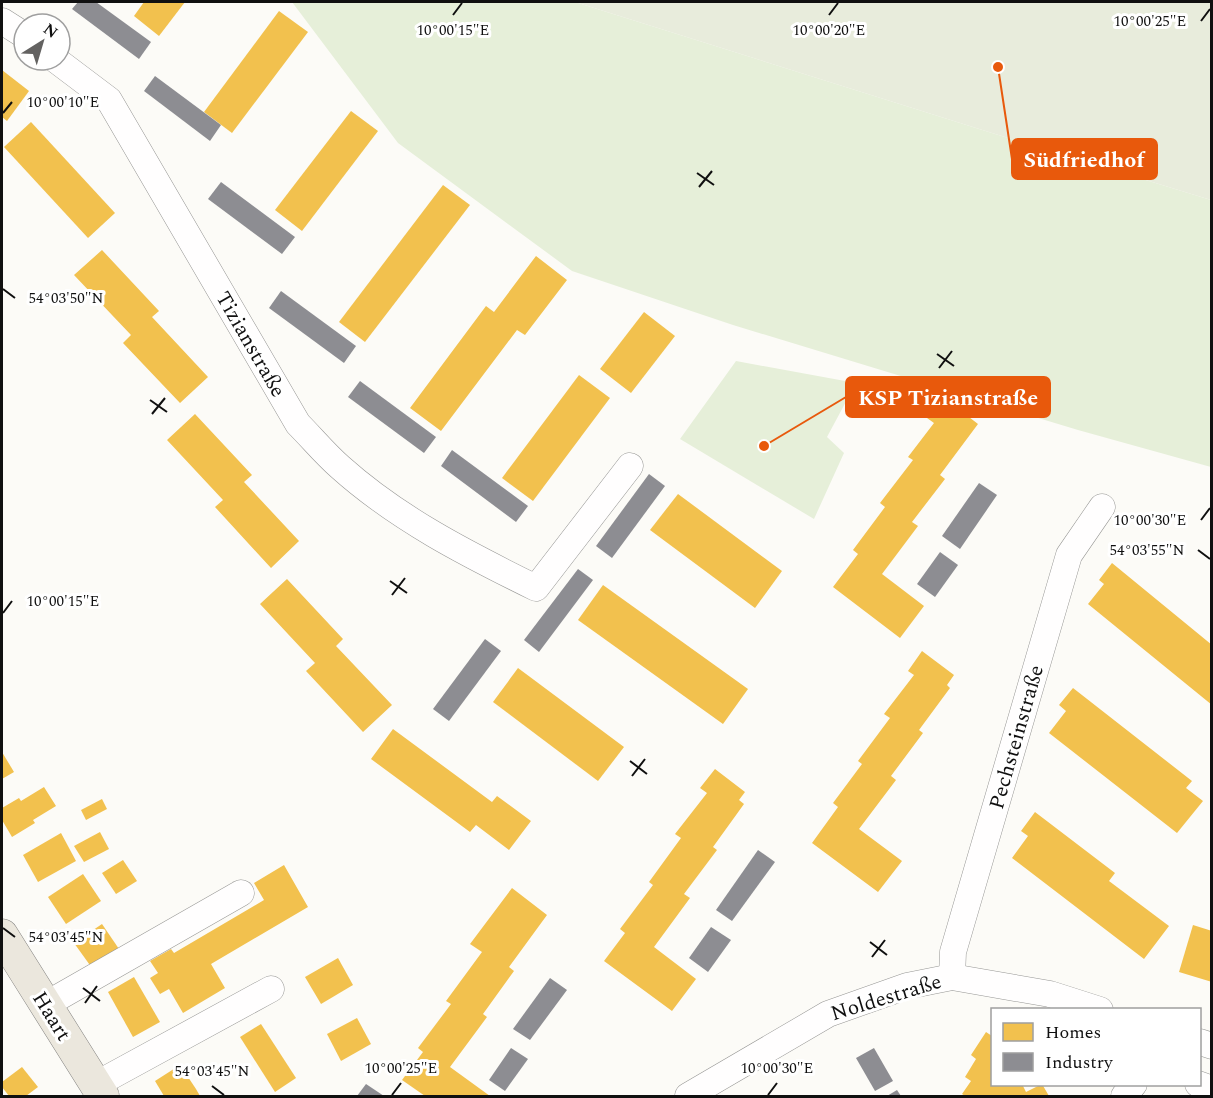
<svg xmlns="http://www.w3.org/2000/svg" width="1213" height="1098" font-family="Spectral,serif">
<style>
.green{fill:#e6efd9}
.cemetery{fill:#e8ecdc}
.homes{fill:#f2c14e}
.industry{fill:#8d8d92}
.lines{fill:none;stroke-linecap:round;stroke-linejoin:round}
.minor-casing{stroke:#969694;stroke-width:27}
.major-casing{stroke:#848381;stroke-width:33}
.minor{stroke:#fffefe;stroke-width:26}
.major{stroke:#ebe7dd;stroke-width:32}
.ticks{fill:none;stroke:#101010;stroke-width:2}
.labels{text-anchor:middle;stroke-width:6;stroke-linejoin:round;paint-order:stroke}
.street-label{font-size:21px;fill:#101010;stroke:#fff}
.ticks-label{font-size:15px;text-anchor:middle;fill:#101010;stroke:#fff;stroke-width:6;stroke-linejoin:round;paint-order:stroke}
.leader{fill:none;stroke:#e8590c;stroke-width:2}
.callout-dot{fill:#e8590c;stroke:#fff;stroke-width:2}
.callout{fill:#e8590c;stroke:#e8590c;stroke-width:2}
.callout-label{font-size:22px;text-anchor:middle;font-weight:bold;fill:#fff}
</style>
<rect width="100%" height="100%" fill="#fcfbf7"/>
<g class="green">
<polygon points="292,2 575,2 992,133 1211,200 1211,467 1078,430 733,325 572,271 398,143"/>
<polygon points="736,361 856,383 827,437 844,453 814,519 680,439"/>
</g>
<polygon class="cemetery" points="575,2 1211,2 1211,200 992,133"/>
<g class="homes">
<polygon points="144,2 185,2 159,36 134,16"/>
<polygon points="279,11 308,32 232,133 204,112"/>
<polygon points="2,70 29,91 7,121 2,117"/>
<polygon points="351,111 378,131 302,231 275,210"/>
<polygon points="31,122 115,213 88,238 4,147"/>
<polygon points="443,185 470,205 365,342 339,322"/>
<polygon points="102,250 159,311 152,317 208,377 180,403 123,343 131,335 74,275"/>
<polygon points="536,256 567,280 525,335 517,330 441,431 410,408 486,306 494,312"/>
<polygon points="644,312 675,336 631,393 600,369"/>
<polygon points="579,375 610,398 533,501 502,478"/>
<polygon points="943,397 978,424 940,475 945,479 912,522 918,526 882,574 924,606 900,638 833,587 858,554 853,550 885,507 880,503 913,460 908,457 934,423 927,418"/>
<polygon points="195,414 252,475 244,482 299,541 271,568 215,507 223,500 167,440"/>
<polygon points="678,494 782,571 755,608 650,530"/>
<polygon points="1112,563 1212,645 1212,705 1088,604 1104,584 1099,580"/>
<polygon points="287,579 343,639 336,646 392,705 363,732 306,671 315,663 260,604"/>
<polygon points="603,585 748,689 723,724 578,620"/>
<polygon points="922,651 954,675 947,685 950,688 919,730 923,733 891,776 896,780 859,829 902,861 878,892 812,843 838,807 833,803 862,764 858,761 890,718 884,714 914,675 908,671"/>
<polygon points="518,668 624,747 598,781 493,702"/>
<polygon points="1073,688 1192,781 1186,788 1203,801 1177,833 1049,733 1066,711 1059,705"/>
<polygon points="393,729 492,802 497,796 531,821 509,850 476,825 470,832 371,759"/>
<polygon points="2,752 14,772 2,779"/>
<polygon points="715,769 745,792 739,800 744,804 713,847 717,850 684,894 690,898 654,947 696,979 672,1011 604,961 625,933 620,929 653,885 649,882 681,838 675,834 707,793 700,788"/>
<polygon points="44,787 56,806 33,820 35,823 12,837 2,820 2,808 19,798 21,801"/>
<polygon points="102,799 107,809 86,820 81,810"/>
<polygon points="1035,812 1115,873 1109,881 1169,926 1144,959 1012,858 1028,836 1021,831"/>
<polygon points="100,832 109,849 84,862 74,846"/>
<polygon points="61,833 76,861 38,882 23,855"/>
<polygon points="123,860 137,881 116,894 102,873"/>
<polygon points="284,865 308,907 211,964 225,988 183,1013 169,989 160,994 150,978 158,973 150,961 171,949 174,953 264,900 254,883"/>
<polygon points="83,874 101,901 66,924 48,897"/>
<polygon points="512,888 547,915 509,967 514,971 483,1014 487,1017 450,1067 490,1096 425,1096 402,1080 423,1052 418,1048 451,1004 446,1001 482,952 470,944"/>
<polygon points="102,924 119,949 92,968 74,943"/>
<polygon points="1193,925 1212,931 1212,982 1179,972"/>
<polygon points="338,958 353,985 321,1004 305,977"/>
<polygon points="134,977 160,1022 133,1037 108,992"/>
<polygon points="357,1018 371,1044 341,1061 327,1034"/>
<polygon points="261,1024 296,1078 275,1092 240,1037"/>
<polygon points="986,1032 992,1036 992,1084 1022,1084 1026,1092 1042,1084 1049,1096 965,1096 962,1094 971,1081 965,1077 976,1059 971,1055"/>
<polygon points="180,1065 196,1089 200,1096 164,1096 155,1081"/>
<polygon points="22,1067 38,1087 26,1096 9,1096 2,1087 2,1082"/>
</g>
<g class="industry">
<polygon points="78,2 96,2 151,42 139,59 72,9"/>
<polygon points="155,76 221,125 210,141 144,91"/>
<polygon points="221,182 295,237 282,254 208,199"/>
<polygon points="281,291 356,346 344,363 269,308"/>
<polygon points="360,381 436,437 424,453 348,397"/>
<polygon points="452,450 528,506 516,522 441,466"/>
<polygon points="649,474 665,486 612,558 596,546"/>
<polygon points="979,483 997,495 960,549 942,536"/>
<polygon points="940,552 958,565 935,597 917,584"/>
<polygon points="578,569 593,580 539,652 524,640"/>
<polygon points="485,639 501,651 449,721 433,709"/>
<polygon points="758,850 775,862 732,921 716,910"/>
<polygon points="711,927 731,940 708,972 689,958"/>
<polygon points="550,978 567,990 530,1040 513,1029"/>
<polygon points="511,1048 528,1059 505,1091 489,1080"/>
<polygon points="874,1048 893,1081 875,1091 856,1058"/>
<polygon points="366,1084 384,1096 357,1096"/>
<polygon points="897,1090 901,1096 887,1096"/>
</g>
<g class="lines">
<g class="minor-casing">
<g id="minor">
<polyline points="2,21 24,35"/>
<path d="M56 60 109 100 298 424C312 438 325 454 340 467 398 519 467 554 536 588L630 466"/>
<polyline points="952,977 953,952 1069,555 1102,507"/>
<polyline points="45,1005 241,893"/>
<polyline points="1200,1042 1212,1046"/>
<polyline points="1198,1084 1212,1089"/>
<polyline points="95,1085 271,989"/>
<polyline points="688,1096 828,1014 907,986 952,977 1050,994 1100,1010"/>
<polyline points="1124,1096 1134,1084"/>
</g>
</g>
<g class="major-casing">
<polyline id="major" points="2,935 103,1096"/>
</g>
<use href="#minor" class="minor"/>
<use href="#major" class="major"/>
</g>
<path class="ticks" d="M453 15 462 3M829 15 838 3M1201 21 1210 9M3 113 12 102M697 173 714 185M699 187 712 171M3 289 15 298M937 354 954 366M939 368 952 351M150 400 167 412M152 414 165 398M1201 520 1210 508M1198 550 1210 559M390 581 407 593M392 595 405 578M3 613 12 601M630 761 647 774M632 776 645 759M3 928 15 937M870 942 887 955M872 957 885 940M83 988 100 1001M85 1003 97 986M212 1086 224 1095M392 1095 401 1083M768 1095 777 1083"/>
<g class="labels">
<g class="street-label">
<text transform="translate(251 344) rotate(60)" y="7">Tizianstraße</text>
<text transform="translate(1016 737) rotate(-74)" y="7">Pechsteinstraße</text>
<text transform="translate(886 997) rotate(-17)" y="7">Noldestraße</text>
<text transform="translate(52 1016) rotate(58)" y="7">Haart</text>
</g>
</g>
<g class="ticks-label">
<text x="1150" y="26">10°00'25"E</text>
<text x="453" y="35">10°00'15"E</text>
<text x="829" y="35">10°00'20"E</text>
<text x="63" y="107">10°00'10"E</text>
<text x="66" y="303">54°03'50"N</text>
<text x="1150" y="525">10°00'30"E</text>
<text x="1147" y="555">54°03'55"N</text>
<text x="63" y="606">10°00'15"E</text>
<text x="66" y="942">54°03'45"N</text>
<text x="401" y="1073">10°00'25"E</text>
<text x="777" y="1073">10°00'30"E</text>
<text x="212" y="1076">54°03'45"N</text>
</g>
<path class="leader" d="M998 67L1012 159M764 446L846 397"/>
<g class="callout-dot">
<circle cx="998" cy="67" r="6"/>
<circle cx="764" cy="446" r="6"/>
</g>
<g class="callout">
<rect x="1012" y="139" width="145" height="40" rx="6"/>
<rect x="846" y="377" width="204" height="40" rx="6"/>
</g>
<g class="callout-label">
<text x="1084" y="167">Südfriedhof</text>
<text x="948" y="405">KSP Tizianstraße</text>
</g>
<rect width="1213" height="1098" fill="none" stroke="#101010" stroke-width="6"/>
<rect x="991" y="1008" width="210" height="78" fill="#ffffff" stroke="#9f9f9f" stroke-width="1.5"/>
<rect x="1003" y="1023" width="30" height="18" fill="#f2c14e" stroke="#9f9f9f" stroke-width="1.5"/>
<text x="1045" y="1038" font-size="18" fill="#101010">Homes</text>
<rect x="1003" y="1053" width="30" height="18" fill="#8d8d92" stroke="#9f9f9f" stroke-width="1.5"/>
<text x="1045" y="1068" font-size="18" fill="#101010">Industry</text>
<g transform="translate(42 42) rotate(37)"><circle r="28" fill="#ffffff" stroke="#9f9f9f" stroke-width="1.5"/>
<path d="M0-4.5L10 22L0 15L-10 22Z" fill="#636261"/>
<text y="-9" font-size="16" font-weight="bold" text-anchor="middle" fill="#101010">N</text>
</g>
</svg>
